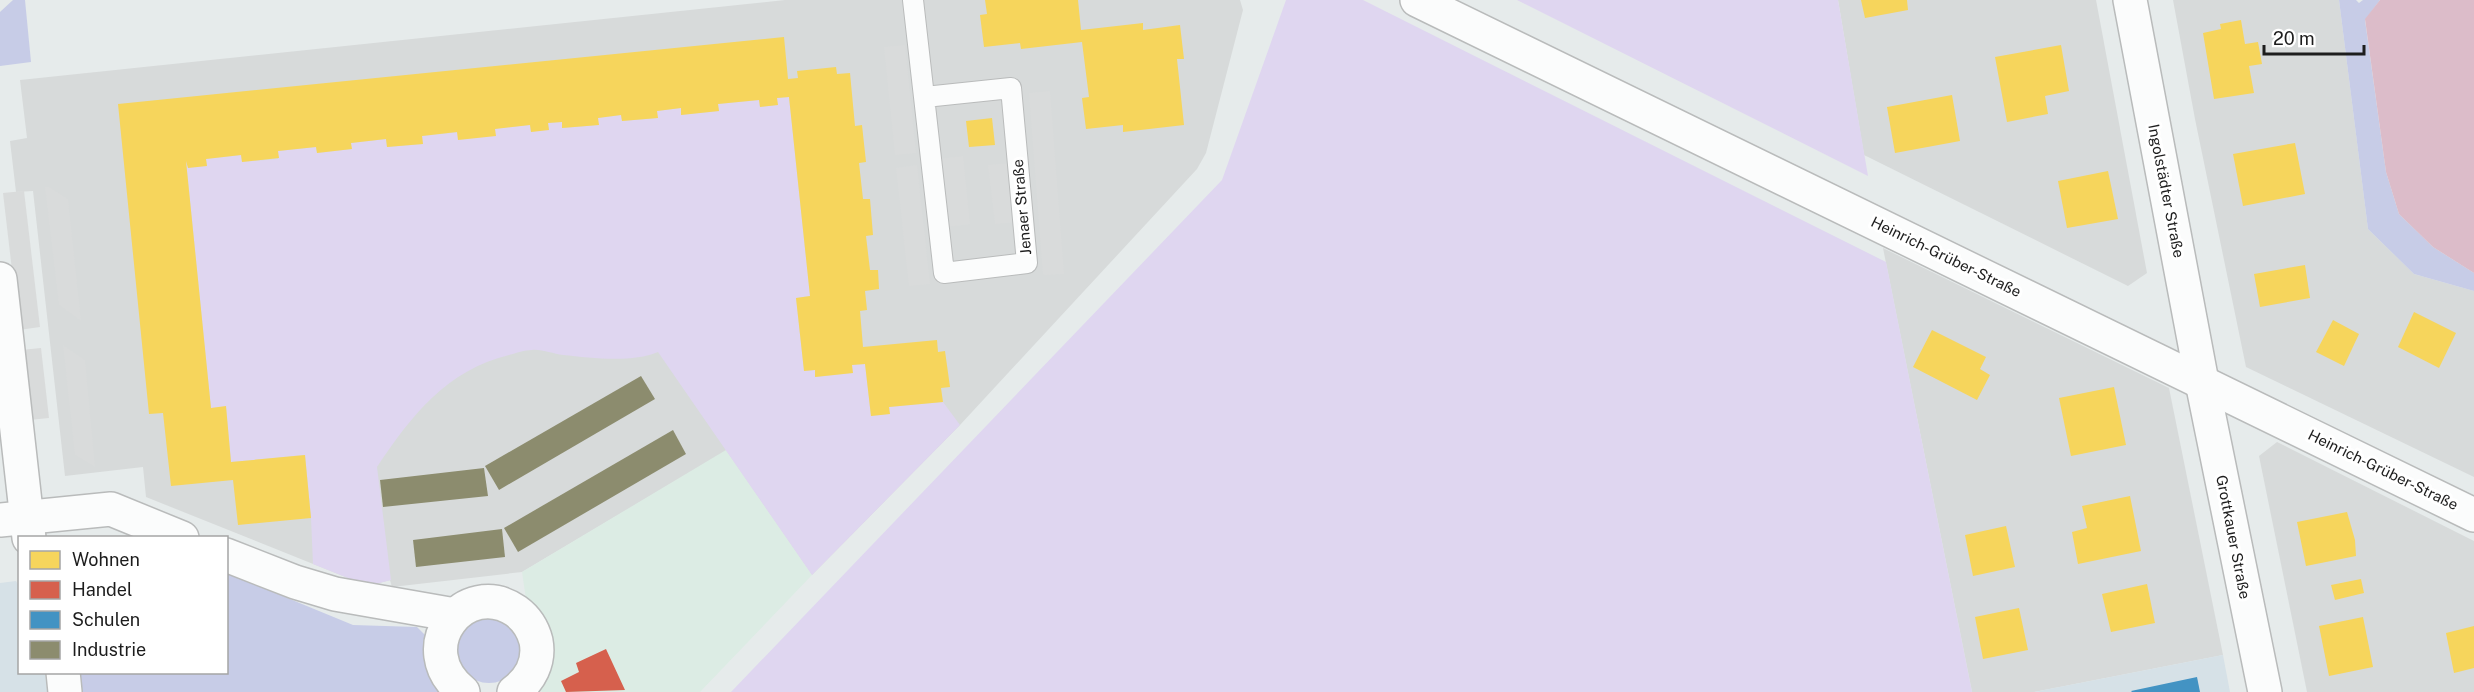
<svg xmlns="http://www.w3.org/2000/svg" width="2474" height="692" font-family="'Public Sans',sans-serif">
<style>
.residential{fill:#d7dada}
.commercial{fill:#dcece4}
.education{fill:#d6e1e7}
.grass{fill:#c7cce7}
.park{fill:#dfd6f0}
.parking{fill:#d9dbdb}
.water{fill:#dcbcc9}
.homes{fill:#f6d55c}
.shops{fill:#d6604d}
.schools{fill:#4393c3}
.industry{fill:#8c8c6e}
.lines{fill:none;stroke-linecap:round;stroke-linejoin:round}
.lane-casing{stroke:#b9bbbb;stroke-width:22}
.street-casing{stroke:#b9bbbb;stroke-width:36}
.lane{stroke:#fbfcfc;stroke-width:20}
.street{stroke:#fbfcfc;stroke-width:33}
.labels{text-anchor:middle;stroke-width:6;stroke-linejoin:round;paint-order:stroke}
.street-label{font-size:15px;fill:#1d1d1d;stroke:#fff}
</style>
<rect width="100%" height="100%" fill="#e6ebeb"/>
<g class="residential">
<polygon points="785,0 1240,0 1243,10 1206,153 1197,169 960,425 812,575 726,451 522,572 392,587 390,580 368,586 146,497 143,467 65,476 33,191 16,192 10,141 27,138 20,80"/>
<polygon points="1838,0 2096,0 2147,273 2128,286 1864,155"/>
<polygon points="2173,0 2339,0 2368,229 2414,274 2474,291 2474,477 2246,367 2195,119"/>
<polygon points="1883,248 2169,388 2223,655 2034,692 1972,692"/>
<polygon points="2277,442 2474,541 2474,692 2307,692 2259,456"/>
</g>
<polygon class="commercial" points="726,450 812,575 700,692 542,692 539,688 522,572"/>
<g class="education">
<polygon points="16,581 20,588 20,672 45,673 47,692 0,692 0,583"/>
<polygon points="2223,655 2230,692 2034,692"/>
</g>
<g class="grass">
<polygon points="13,0 25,0 31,62 0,66 0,12"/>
<polygon points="2339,0 2356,0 2359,3 2363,0 2380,0 2365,20 2386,172 2399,214 2433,247 2474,273 2474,291 2414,274 2368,229"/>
<polygon points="227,573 353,625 417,627 425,635 445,692 82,692 80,673 226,672"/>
<circle cx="489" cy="650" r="33"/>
</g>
<g class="park">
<polygon points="1286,0 1363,0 1886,262 1972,692 731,692 1222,180"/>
<polygon points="1517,0 1838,0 1868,176"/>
<path d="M789 97 810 296 796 298 804 371 815 370 816 377 852 373V365L865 364 871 416 889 414V407L943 402 960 425 812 575 658 352C632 363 592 358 563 355 553 354 542 349 532 350 525 350 516 353 509 355 447 370 411 416 377 467L391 580 368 586 313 564 311 518 305 455 231 462 226 407 211 408 186 161 207 166 206 159 241 155 242 162 278 159V151L316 147 317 153 351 149V143L386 139 387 147 423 144 422 136 530 125 531 132 549 129 548 123 562 122 563 128 598 125V118L621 115 622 121 657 118V111L681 108 682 115 719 111 718 104 759 100 760 107 777 105V98Z"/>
</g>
<g class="parking">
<polygon points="905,45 916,153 895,155 884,47"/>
<polygon points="1050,91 1064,274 1043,275 1029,93"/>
<polygon points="963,156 970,224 947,227 940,159"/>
<polygon points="1011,163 1018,222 995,224 988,165"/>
<polygon points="917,165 930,284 909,286 896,168"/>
<polygon points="45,187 49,187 68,199 81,321 59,305"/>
<polygon points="24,191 40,327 19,330 3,193"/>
<polygon points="63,345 85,360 95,467 75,455"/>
<polygon points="41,348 49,418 29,420 21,350"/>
</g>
<polygon class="water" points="2380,0 2474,0 2474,273 2433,247 2399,214 2386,172 2365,19"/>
<g class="homes">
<polygon points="985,0 1078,0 1081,30 1143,23 1143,30 1180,25 1184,59 1177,59 1184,125 1123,132 1123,125 1086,129 1082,98 1089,97 1082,42 1021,49 1020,43 984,47 980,15 987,14"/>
<polygon points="1861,0 1907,0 1908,10 1865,18"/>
<polygon points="2241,20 2245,44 2258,42 2262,64 2249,66 2254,93 2214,99 2203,33 2221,29 2220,24"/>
<polygon points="784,37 788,79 798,78 797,71 836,67 837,74 850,73 855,126 862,125 866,162 859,163 863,199 870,199 873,235 866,236 870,270 878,270 879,289 865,291 867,310 860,311 863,347 937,340 938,352 945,351 950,387 941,388 943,402 889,407 890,414 871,416 865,364 852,365 853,373 815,377 815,370 804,371 796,298 810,296 789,97 777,98 778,105 760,107 759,100 718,104 719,111 681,115 681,108 657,111 658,118 622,121 621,115 598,118 599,125 562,128 562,122 548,123 549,130 531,132 530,125 495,129 496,136 458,140 457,132 422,136 423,144 387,147 386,139 351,143 352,149 317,153 316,147 278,151 279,158 242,162 241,155 206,159 207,166 188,168 186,161 211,408 226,406 231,462 305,455 311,518 238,525 233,480 171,486 163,413 149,414 118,104"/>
<polygon points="2061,45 2069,91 2045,96 2048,114 2007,122 1995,57"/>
<polygon points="1952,95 1960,141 1895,153 1887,107"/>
<polygon points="992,118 995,145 969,147 966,121"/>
<polygon points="2295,143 2305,194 2243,206 2233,154"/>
<polygon points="2108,171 2118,219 2067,228 2058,181"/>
<polygon points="2305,265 2310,298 2260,307 2254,274"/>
<polygon points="2414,312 2456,333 2439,368 2398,347"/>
<polygon points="2333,320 2359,334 2344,366 2316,352"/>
<polygon points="1932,330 1986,357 1980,369 1990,375 1977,400 1913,367"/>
<polygon points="2114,387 2126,445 2071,456 2059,398"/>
<polygon points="2130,496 2141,551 2078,564 2072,532 2087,528 2082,506"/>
<polygon points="2347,512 2355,540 2356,556 2306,566 2297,522"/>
<polygon points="2006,526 2015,567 1973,576 1965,535"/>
<polygon points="2361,579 2364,593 2335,600 2331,585"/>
<polygon points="2147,584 2155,623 2111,632 2102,594"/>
<polygon points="2019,608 2028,650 1983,659 1975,617"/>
<polygon points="2363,617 2373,667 2329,676 2319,626"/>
<polygon points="2474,626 2474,668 2454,673 2446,633"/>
</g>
<polygon class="shops" points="606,649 625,690 566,692 561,681 579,672 576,663"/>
<polygon class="schools" points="2197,677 2200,692 2132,692 2131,691"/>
<g class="industry">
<polygon points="641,376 655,399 499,490 485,466"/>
<polygon points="673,430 686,454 518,552 504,528"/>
<polygon points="484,468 488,496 383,507 380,480"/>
<polygon points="502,529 505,557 416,567 413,540"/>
</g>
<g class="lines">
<g class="lane-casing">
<polyline id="lane" points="913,0 944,273 1027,263 1011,88 925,97"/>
</g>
<g class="street-casing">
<g id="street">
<polyline points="1417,0 2474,515"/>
<polyline points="2130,0 2202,382 2265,692"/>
<polyline points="0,279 29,538"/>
<polyline points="0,520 111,509 182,538"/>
<polyline points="226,555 295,582 335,594 455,615"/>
<polyline points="63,672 65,692"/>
<path d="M463 692C408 648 465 576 516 611 527 619 533 629 536 641 540 662 530 680 514 692"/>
</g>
</g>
<use href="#lane" class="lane"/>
<use href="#street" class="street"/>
</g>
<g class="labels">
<g class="street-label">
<text transform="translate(2166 191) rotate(79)" y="5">Ingolstädter Straße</text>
<text transform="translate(1022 207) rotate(-95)" y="5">Jenaer Straße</text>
<text transform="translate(1946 257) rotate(26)" y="5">Heinrich-Grüber-Straße</text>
<text transform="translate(2383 470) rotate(26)" y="5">Heinrich-Grüber-Straße</text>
<text transform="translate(2233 537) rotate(79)" y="5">Grottkauer Straße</text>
</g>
</g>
<rect x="18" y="536" width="210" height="138" fill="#ffffff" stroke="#a5a5a5" stroke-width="1.5"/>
<rect x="30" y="551" width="30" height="18" fill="#f6d55c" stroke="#a5a5a5" stroke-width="1.5"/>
<text x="72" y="566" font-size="18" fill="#1d1d1d">Wohnen</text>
<rect x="30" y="581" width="30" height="18" fill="#d6604d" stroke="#a5a5a5" stroke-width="1.5"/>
<text x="72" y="596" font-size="18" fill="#1d1d1d">Handel</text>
<rect x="30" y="611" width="30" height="18" fill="#4393c3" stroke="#a5a5a5" stroke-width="1.5"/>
<text x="72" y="626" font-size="18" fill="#1d1d1d">Schulen</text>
<rect x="30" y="641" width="30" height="18" fill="#8c8c6e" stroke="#a5a5a5" stroke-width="1.5"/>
<text x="72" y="656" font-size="18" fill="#1d1d1d">Industrie</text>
<path d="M2264 45v9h100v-9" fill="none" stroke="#1d1d1d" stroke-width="3"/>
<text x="2273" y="45" font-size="18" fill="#1d1d1d" stroke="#ffffff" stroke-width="4.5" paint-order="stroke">20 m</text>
</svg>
